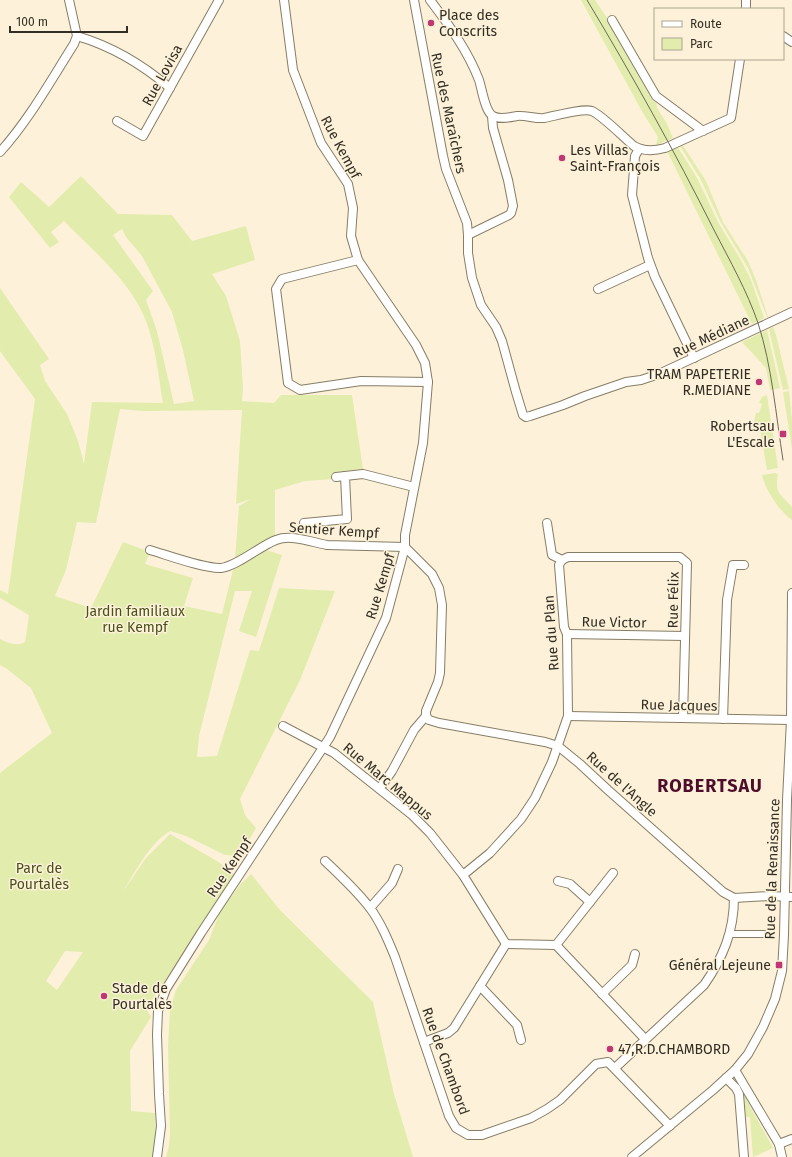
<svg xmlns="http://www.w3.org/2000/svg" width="792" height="1157" font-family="'Fira Sans',sans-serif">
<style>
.green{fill:#e1ecad;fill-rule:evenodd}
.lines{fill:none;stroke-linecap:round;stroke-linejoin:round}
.pedestrian-casing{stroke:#877d66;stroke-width:8}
.minor-casing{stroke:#877d66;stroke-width:10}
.pedestrian{stroke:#fff;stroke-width:6}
.minor{stroke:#fff;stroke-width:8}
.tram{stroke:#6e685a;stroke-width:1}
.poi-dot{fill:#bf3774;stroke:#fdf2d9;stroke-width:1.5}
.labels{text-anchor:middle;stroke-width:3;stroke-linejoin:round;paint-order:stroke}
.poi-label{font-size:14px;fill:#322e24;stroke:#fdf2d9;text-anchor:start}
.street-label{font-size:14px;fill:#322e24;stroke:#fdf2d9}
.park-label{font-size:14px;fill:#494f1b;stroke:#fdf2d9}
.district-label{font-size:18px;font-weight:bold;letter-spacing:1px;fill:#4e0d2b;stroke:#fdf2d9}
</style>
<rect width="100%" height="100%" fill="#fdf2d9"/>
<g class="green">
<polygon points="581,0 595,0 609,21 608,22 652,100 656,103 657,108 666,122 673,138 656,145 658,137 643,113"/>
<polygon points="682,144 706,181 723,222 748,261 756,280 768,317 767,317 748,268 720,221 701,180 682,149 680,145"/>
<polygon points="677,146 697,178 719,224 742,262 751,280 764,318 752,324 667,151"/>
<path d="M81 176 118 214 172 215 192 241 246 226 255 260 212 274 226 296 240 341 243 388 242 401 274 403 281 395H352L363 469 335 472V479L305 481 275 490V537L235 558 239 506 251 499 236 504 242 410 143 411 120 409 96 523 77 522 66 570 55 596 91 608 123 542 150 552 145 564 193 578 184 606 222 614 234 566 266 550 282 555 256 637 239 631 252 591H235L199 736 197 757 217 756 250 650 259 651 279 588 335 591 300 680 240 799 245 815 256 828 242 852 238 856 225 855 186 836 170 831C148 845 136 871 122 893L146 858 170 834 217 861 235 875 146 1009 151 1017 130 1051 131 1111 155 1113 156 1142 153 1157H0V773L52 733 31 688 7 669 0 665V639C8 643 17 647 25 642L29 615 0 598V590L8 594 35 399 0 351V288L49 359 40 365 45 381 67 414 78 441 84 464 92 402 163 403C158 373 155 336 140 308 123 275 90 248 64 221L51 232 59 242 50 248 9 197 21 182 49 207ZM122 229 126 237 142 256 172 312 183 350 194 401 174 404 157 331 146 300 153 291 113 235ZM65 951 83 952 57 990 46 981Z"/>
<polygon points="773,327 776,335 789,389 783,390 769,329"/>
<polygon points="767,330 780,388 770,390 766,368 742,342"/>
<polygon points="789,391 792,421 792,449 783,392"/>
<polygon points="767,395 778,468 767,470 759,423 754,423 754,422 756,413 759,413 762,404 759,403 762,397"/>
<path d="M775 473 778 475C774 494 782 495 792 507V520C779 511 765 489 762 475Z"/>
<polygon points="251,874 280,910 373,1002 394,1094 413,1157 166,1157 169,1146 170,1134 168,1047 170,1009 176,990 209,940 220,912 240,885"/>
<polygon points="744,1091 747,1096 747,1101 773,1148 753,1157 750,1117 746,1117 743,1093"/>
</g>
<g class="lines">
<g class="pedestrian-casing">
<polyline id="pedestrian" points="729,934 764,934"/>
</g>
<g class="minor-casing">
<g id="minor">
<polyline points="414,0 443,156 446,169 467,223 468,235 468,253 472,278 481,305 496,327 502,341 516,392 523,415 526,417 530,416 563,405 585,396 626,382 641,380 659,374 792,312"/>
<path d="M430 0C449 25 468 51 479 80 482 89 485 112 493 116 499 120 511 117 517 116 526 115 535 119 544 118 555 116 583 108 592 111 603 116 624 138 634 146 644 152 654 151 665 148L731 118 740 59"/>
<polyline points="746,9 746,0"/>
<polyline points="612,20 656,96 703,131"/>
<path d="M77 36C111 46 143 65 170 88"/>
<polyline points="783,36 792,42"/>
<polyline points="117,121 143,136 219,0"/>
<polyline points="639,149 635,156 632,195 648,258 655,277 694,358"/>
<path d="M0 152C29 120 51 80 74 44L77 36 69 0"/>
<polyline points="468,235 509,215 511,213 513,206 508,180 493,128 492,116"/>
<polyline points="358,260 282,279 276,289 288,383 300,390 361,381 428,382"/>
<polyline points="598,289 650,265"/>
<polyline points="336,477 345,476"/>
<polyline points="304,523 347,519 345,476 363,474 414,487"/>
<polyline points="405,547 432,574 439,588 442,605 440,673 438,682 426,711 426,716 429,720 439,723 545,742 558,746 580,764 608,790 723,892 734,898 770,896 792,897"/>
<path d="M150 550C167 555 205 569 221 568 237 566 260 546 276 540 291 534 311 542 327 545L405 547"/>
<polyline points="562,560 568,557 680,557 687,563 683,718"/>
<polyline points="567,634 685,636"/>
<polyline points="568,716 791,720"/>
<polyline points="723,719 727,600 733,565 744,565"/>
<polyline points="283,726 334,753 411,814 430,833 463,875 506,944 556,945 645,1039"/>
<polyline points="380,788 392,771 414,730 426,716"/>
<path d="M325 861C341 876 357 891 370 908 381 923 388 940 395 957L449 1116 456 1128 468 1135H482L531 1118 547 1109 560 1100 596 1064 608 1062 670 1126"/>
<polyline points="463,875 490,853 521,819 535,798 552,762 568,716 567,634 564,627 559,565 562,560 552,555 547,523"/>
<polyline points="558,881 570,884 590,902"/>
<polyline points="370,908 392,883 398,869"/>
<polyline points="556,945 613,873"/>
<polyline points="480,986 517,1025 521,1040"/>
<polyline points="602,994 632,965 635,954"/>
<polyline points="424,1042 448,1033 454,1028 506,944"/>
<path d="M615 1068 704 985C723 958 734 931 734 898"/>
<polyline points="735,1070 779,1144 782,1157"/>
<polyline points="726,1078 736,1088 739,1094 744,1157"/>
<polyline points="779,1144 792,1139"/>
<polyline points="157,1157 161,1126 159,1094 157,1035 158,1011 166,989 201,933 330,737 386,618 405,547 405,535 423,443 428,382 425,363 416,345 358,260 351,236 353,208 348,184 321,143 293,70 284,0"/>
<polyline points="632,1157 713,1090 735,1070 748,1054 763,1027 775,999 782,971 784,935 787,800 791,720 792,593"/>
</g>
</g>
<use href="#pedestrian" class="pedestrian"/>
<use href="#minor" class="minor"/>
<path class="tram" d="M587 0C632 75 675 152 714 230 730 261 747 291 758 323 772 366 776 416 783 460"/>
</g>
<g class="poi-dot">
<circle cx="431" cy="23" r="4"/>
<circle cx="562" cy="158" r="4"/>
<circle cx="759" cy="382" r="4"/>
<rect x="779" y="430" width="8" height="8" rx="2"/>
<rect x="775" y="961" width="8" height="8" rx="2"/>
<circle cx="104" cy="996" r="4"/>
<circle cx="610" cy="1049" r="4"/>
</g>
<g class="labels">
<g class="poi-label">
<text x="439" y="20">Place des<tspan x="439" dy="16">Conscrits</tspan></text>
<text x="570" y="155">Les Villas<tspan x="570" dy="16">Saint-François</tspan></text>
<text x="751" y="379" text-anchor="end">TRAM PAPETERIE<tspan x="751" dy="16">R.MEDIANE</tspan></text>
<text x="775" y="431" text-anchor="end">Robertsau<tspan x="775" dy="16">L'Escale</tspan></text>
<text x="771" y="970" text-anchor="end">Général Lejeune</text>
<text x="112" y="993">Stade de<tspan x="112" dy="16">Pourtalès</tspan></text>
<text x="618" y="1054">47,R.D.CHAMBORD</text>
</g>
<g class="street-label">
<text transform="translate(162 75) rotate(-61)" y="5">Rue Lovisa</text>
<text transform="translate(449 113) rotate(78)" y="5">Rue des Maraîchers</text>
<text transform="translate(341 147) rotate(62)" y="5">Rue Kempf</text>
<text transform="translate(711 336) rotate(-25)" y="5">Rue Médiane</text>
<text transform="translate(334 530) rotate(4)" y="5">Sentier Kempf</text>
<text transform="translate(380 586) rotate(-73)" y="5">Rue Kempf</text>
<text transform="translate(673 600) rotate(-89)" y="5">Rue Félix</text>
<text transform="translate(614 622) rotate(1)" y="5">Rue Victor</text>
<text transform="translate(551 633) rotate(-94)" y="5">Rue du Plan</text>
<text transform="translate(679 705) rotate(1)" y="5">Rue Jacques</text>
<text transform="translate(388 781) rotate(40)" y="5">Rue Marc Mappus</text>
<text transform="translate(622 784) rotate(42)" y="5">Rue de l'Angle</text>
<text transform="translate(229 867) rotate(-56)" y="5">Rue Kempf</text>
<text transform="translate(772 869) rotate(-88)" y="5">Rue de la Renaissance</text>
<text transform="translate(446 1061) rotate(70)" y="5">Rue de Chambord</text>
</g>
<g class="park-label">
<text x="135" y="616">Jardin familiaux<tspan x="135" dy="16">rue Kempf</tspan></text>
<text x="39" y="873">Parc de<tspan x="39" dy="16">Pourtalès</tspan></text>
</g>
<g class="district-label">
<text x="710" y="792">ROBERTSAU</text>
</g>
</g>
<rect x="654" y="8" width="130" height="52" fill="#fdf2d9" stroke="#aca491"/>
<rect x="662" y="21" width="20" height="6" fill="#ffffff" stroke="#aca491"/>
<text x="690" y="28" font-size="12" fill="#322e24">Route</text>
<rect x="662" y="38" width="20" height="12" fill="#e1ecad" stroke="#aca491"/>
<text x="690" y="48" font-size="12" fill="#322e24">Parc</text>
<path d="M10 26v6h117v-6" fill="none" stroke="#322e24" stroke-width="2"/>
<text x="16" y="26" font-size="12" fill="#322e24" stroke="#fdf2d9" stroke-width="3" paint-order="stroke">100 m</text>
</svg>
